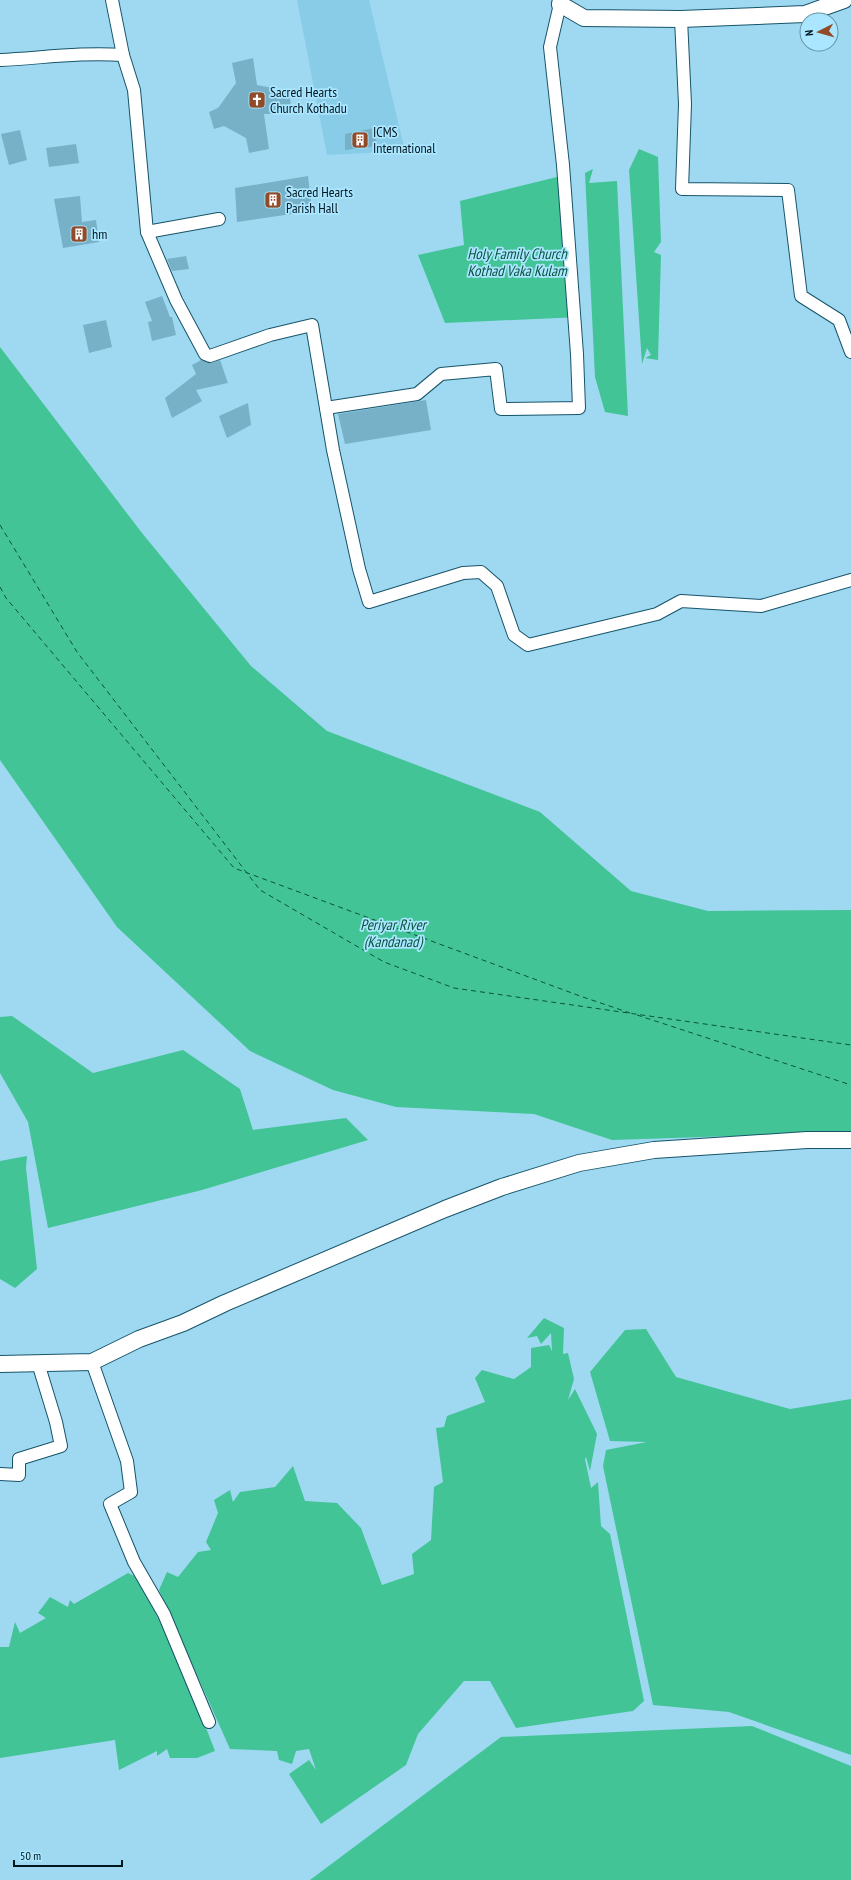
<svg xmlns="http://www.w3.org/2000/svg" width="851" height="1880" font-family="'PT Sans Narrow',sans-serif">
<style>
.built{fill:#88cce8}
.water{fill:#42c496}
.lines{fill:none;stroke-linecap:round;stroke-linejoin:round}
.ferry{stroke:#09533c;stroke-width:1;stroke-dasharray:5 4;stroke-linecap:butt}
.building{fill:#77b1c8}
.street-casing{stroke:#175469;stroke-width:14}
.secondary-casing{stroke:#175469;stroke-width:18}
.street{stroke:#fff;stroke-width:12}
.secondary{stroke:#fff;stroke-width:16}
.labels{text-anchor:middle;stroke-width:3.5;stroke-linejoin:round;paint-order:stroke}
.poi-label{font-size:14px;fill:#00161f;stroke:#aae6ff;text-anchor:start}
.water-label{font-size:15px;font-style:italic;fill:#09533c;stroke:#aae6ff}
</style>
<rect width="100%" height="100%" fill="#9ed9f1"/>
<polygon class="built" points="297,0 369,0 405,151 327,155"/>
<g class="water">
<polygon points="639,149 658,157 661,242 654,252 661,255 658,360 645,358 651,355 647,348 642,364 629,170"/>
<polygon points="593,169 589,183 617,181 628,416 605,412 595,377 585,173"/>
<polygon points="565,175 580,317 445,323 418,255 464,245 460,201"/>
<polygon points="0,347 142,533 251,666 327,731 540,812 631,891 708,911 851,910 851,1132 612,1140 534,1114 396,1107 333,1090 250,1051 117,927 0,760"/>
<polygon points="12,1016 93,1073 183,1050 240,1089 253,1130 346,1118 368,1140 202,1190 48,1228 28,1122 0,1073 0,1017"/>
<polygon points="27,1156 26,1168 37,1269 15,1288 0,1279 0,1161"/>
<polygon points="544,1318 564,1328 563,1354 568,1353 574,1379 568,1400 575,1389 597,1434 590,1471 586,1457 585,1459 591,1488 598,1482 601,1526 610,1534 644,1701 633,1711 516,1728 490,1681 464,1681 418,1734 406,1765 321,1824 289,1774 309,1760 316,1770 309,1749 296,1751 292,1764 279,1760 277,1751 230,1749 159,1590 167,1572 178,1577 198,1552 211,1550 206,1542 218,1513 214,1500 230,1490 233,1502 240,1492 275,1487 293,1466 305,1501 337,1503 361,1528 382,1585 414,1574 412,1554 431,1540 434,1487 443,1482 436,1428 444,1427 447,1416 485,1402 475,1378 482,1370 514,1379 531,1367 531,1348 549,1345 552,1351 551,1333 541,1344 537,1336 527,1338"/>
<polygon points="646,1329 676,1377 790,1409 851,1399 851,1755 729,1712 653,1705 603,1466 606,1450 647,1442 610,1441 590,1372 625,1330"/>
<polygon points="128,1573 139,1578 187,1679 215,1751 197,1758 170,1758 167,1749 157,1756 157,1751 119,1770 115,1740 0,1758 0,1647 9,1647 15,1622 20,1633 46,1618 38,1613 50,1597 68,1607 70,1600 74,1604"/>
<polygon points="752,1726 851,1766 851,1880 310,1880 501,1737"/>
</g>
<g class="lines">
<g class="ferry">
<polyline points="0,525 77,652 260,890 384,962 454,988 851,1045"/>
<polyline points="0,587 6,598 234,868 580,996 630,1013"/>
<polyline points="637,1015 851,1085"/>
</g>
</g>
<g class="building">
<polygon points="253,58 257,85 289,91 292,114 264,114 269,149 249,153 246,138 224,126 214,129 209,112 218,108 236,83 232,63"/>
<polygon points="374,128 377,146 345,150 345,134"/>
<polygon points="20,130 27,160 9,165 1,134"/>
<polygon points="76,144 79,163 49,167 46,148"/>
<polygon points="308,176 312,211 237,222 235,188"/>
<polygon points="80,196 82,222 96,220 99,242 63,248 54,199"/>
<polygon points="186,256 189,269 172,271 167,259"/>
<polygon points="162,296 170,317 172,317 176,335 152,341 148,322 152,321 145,302"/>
<polygon points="106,320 112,347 89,353 83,325"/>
<polygon points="201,360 212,363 220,360 228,383 196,390 202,401 172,418 165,398 196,374 192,365"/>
<polygon points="426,400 431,430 345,444 338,414"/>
<polygon points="248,403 251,425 227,438 219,416"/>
</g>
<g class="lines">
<g class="street-casing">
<g id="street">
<polyline points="112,0 123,55 134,90 147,232 176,300 205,354 210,356 270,335 312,325 333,450 359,569 369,602 463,573 481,572 497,586 514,635 528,645 657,614 681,601 761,606 851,580"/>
<polyline points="681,19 685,104 682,189 788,190 801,296 839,320 851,352"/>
<path d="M0 60C41 58 82 52 123 55"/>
<polyline points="147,232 219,219"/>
<polyline points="326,408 417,394 441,374 496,369 501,409 579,408 577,354 563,165 550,47 560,4"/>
<polyline points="92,1362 127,1461 131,1492 110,1504 134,1562 164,1614 209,1722"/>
<polyline points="0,1474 19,1475 19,1459 61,1446 56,1422 38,1363"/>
</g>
</g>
<g class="secondary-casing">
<g id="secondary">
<polyline points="561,0 560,4 584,18 681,19 805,14 844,0"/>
<polyline points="0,1364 92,1362 139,1339 183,1323 225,1303 445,1209 502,1187 579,1163 654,1150 807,1140 851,1140"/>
</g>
</g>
<use href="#street" class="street"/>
<use href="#secondary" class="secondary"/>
</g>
<defs>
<g id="church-square" transform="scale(0.9)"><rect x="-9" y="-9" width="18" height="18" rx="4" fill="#924b28" stroke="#aae6ff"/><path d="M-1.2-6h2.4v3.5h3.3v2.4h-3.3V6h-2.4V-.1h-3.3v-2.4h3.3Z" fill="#fff"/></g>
<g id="building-square" transform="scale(0.9)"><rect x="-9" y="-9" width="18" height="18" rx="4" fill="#924b28" stroke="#aae6ff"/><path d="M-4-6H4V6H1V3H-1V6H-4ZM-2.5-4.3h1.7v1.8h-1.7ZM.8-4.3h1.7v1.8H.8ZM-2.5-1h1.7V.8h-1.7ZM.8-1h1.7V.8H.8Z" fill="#fff"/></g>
</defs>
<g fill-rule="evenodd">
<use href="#church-square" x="257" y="100"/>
<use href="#building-square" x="360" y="140"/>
<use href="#building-square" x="273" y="200"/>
<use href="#building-square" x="79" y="234"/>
</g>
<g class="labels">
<g class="poi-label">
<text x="270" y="97">Sacred Hearts<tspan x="270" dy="16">Church Kothadu</tspan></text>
<text x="373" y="137">ICMS<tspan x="373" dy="16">International</tspan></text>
<text x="286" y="197">Sacred Hearts<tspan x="286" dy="16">Parish Hall</tspan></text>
<text x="92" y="239">hm</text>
</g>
<g class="water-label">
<text x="517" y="259">Holy Family Church<tspan x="517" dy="17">Kothad Vaka Kulam</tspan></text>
<text x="393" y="930">Periyar River<tspan x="393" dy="17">(Kandanad)</tspan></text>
</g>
</g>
<g transform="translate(819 32) rotate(264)"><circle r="19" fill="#aae6ff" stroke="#6693a5"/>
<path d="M0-3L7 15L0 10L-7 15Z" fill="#924b28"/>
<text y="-6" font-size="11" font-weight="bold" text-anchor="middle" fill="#00161f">N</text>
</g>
<path d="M14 1860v6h108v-6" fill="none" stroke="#00161f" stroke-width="2"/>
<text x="20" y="1860" font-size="12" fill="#00161f" stroke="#aae6ff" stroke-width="3" paint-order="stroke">50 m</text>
</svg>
